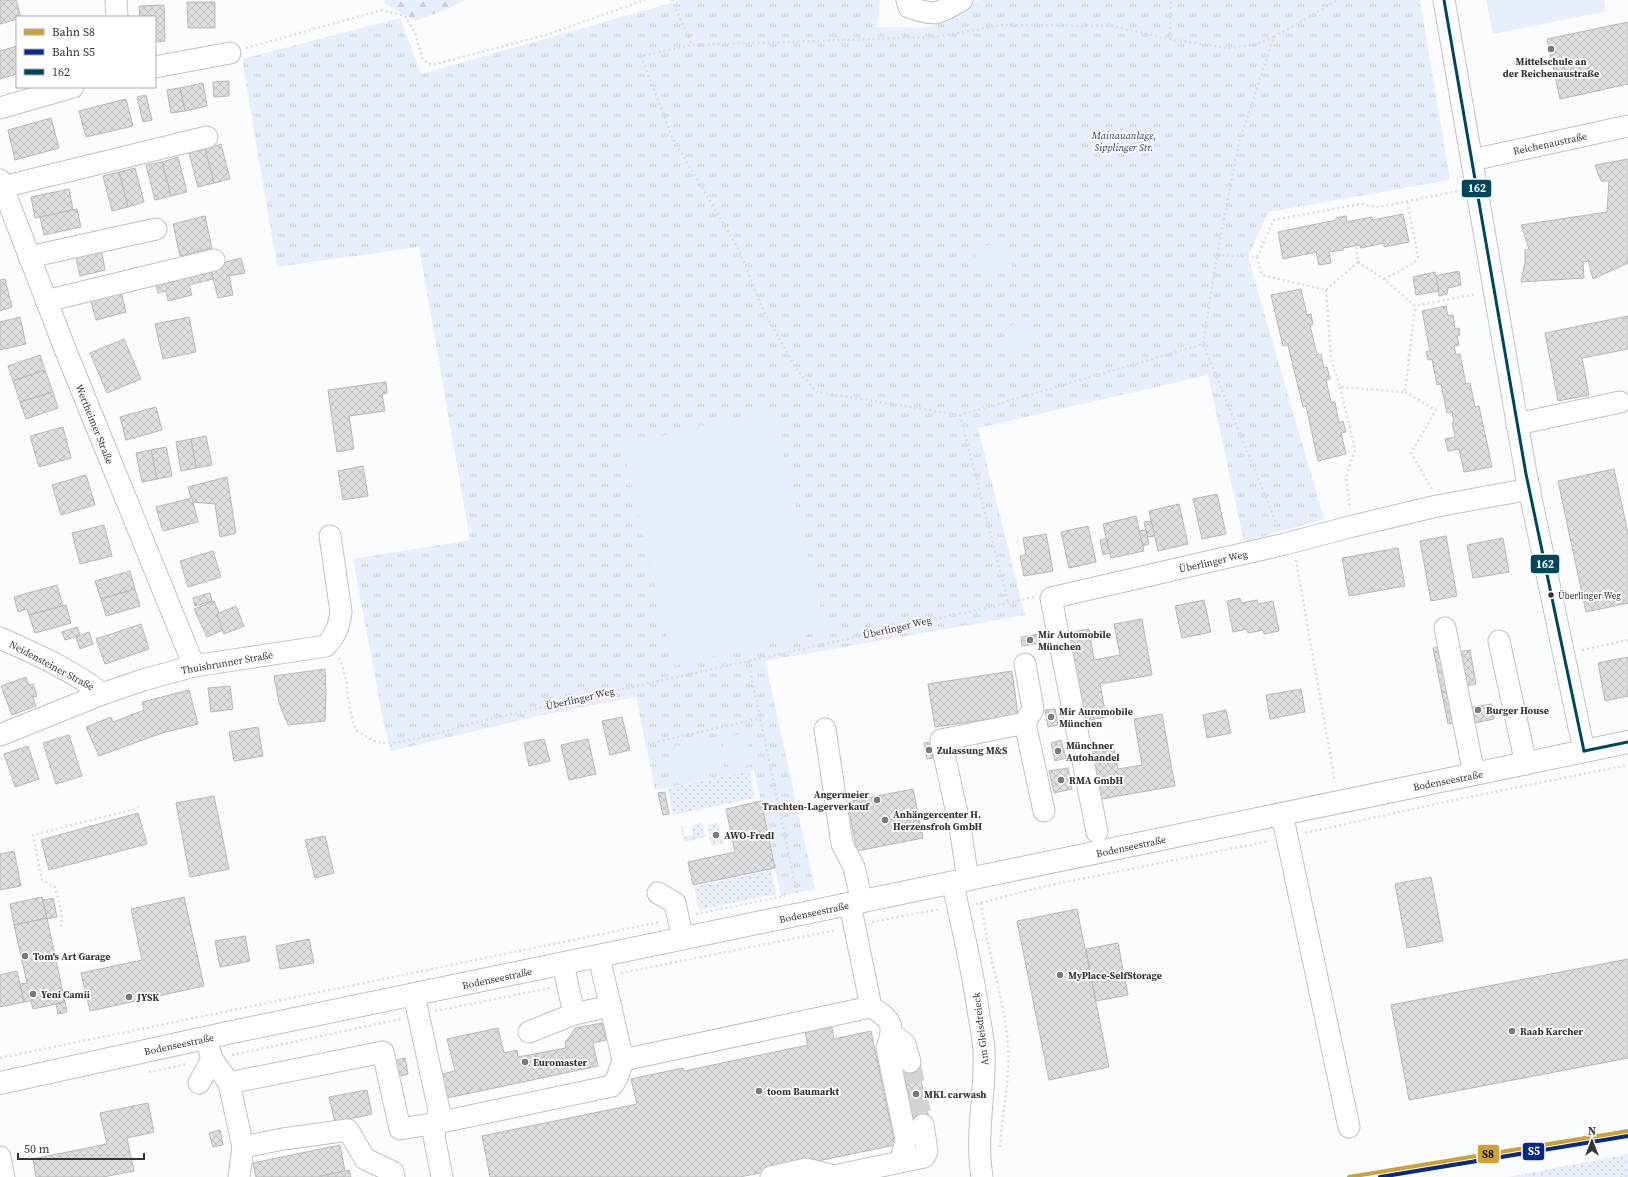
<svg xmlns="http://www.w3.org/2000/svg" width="1628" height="1177" font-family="'Source Serif 4',serif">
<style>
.grass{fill:url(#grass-dots)}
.forest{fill:url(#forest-firs)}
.park{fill:url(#park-tufts)}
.pitch{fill:#e9eefb}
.building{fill:url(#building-cross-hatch);stroke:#b8b9bc}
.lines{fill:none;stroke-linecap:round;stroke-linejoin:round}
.minor-tunnel{stroke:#d3d4d5;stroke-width:21;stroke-dasharray:21 10;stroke-linecap:butt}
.minor-casing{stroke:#c1c2c4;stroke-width:23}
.major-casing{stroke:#c1c2c4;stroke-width:24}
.path{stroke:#ddddde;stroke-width:2.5;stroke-dasharray:2 3;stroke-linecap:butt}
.minor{stroke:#feffff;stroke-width:21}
.major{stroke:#feffff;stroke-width:22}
.bus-1-casing{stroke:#fff;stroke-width:6}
.bus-1{stroke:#00465a;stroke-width:3}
.rail-1-casing{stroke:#fff;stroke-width:7}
.rail-2-casing{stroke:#fff;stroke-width:7}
.rail-1{stroke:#cca235;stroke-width:4}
.rail-2{stroke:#08298a;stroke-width:4}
.poi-dot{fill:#797a7c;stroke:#fff;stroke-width:1.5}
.bus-dot{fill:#333437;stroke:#fff;stroke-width:1.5}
.labels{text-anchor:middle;stroke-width:3.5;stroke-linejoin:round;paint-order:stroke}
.bus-label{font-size:9px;fill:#333437;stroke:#fff;text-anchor:start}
.poi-label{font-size:10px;font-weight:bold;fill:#333437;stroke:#fff;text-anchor:start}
.park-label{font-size:10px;font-style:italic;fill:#2d3666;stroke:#fff}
.street-label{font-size:10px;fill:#333437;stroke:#fff}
.line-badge{stroke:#fff;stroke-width:1.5}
.badge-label{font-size:11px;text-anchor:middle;font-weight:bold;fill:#fff}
.pale-badge-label{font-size:11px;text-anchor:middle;font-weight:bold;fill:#111}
</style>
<defs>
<pattern id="grass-dots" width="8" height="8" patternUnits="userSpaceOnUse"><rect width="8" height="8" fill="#e9eefb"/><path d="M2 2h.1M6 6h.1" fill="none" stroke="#c8cdd8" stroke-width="1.8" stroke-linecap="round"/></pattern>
<pattern id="forest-firs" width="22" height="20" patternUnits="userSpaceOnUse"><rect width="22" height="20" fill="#e9eefb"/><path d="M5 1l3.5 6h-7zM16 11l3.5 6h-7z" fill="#c8cdd8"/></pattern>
<pattern id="park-tufts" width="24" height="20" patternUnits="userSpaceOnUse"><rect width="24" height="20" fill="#e9eefb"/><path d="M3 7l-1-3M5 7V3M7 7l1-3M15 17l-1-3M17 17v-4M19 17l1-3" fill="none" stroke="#c8cdd8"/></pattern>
<pattern id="building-cross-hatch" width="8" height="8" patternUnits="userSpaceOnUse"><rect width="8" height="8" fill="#dddee0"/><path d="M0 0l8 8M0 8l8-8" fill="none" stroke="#bebfc1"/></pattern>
</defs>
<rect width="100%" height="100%" fill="#fbfcfd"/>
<g class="grass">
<polygon points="749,771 755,798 673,815 668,788"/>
<polygon points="702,823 705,837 684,842 681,827 683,826 685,837 693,835 691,825"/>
<polygon points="718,823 723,844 712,846 707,825"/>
<polygon points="771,870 776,894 699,910 694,887"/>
<polygon points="1628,1154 1628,1177 1508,1177"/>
</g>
<polygon class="forest" points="385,0 465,0 445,10 415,21 384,3"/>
<polygon class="park" points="681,0 880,0 877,27 924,28 942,22 979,0 1420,0 1450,180 1268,212 1248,257 1324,519 1244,542 1208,375 978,428 1025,615 765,661 815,889 781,896 754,770 655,790 636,697 547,714 391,751 384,725 353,559 470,540 419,247 277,267 242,59 400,18 421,74"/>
<g class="pitch">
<polygon points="1486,0 1604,0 1606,11 1493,34"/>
<polygon points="1003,241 1012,269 982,278 973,250"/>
<polygon points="1027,321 1034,342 1010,350 1003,328"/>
<polygon points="773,409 825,630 674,666 622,445"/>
<polygon points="746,733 753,764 730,769 722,737"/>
<polygon points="718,738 721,750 723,750 724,757 721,758 724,771 675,781 673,769 670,769 668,762 671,761 668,748"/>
</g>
<g class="building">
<polygon points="0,0 16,0 21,17 17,17 17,19 0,24"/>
<polygon points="187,2 215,2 215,28 188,28"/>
<polygon points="164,5 165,41 155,42 155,17 140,17 139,6"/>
<polygon points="1628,22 1628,84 1560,99 1547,39"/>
<polygon points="17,46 17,74 0,79 0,51"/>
<polygon points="229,81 229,96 214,97 213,82"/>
<polygon points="203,83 207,106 185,111 180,88"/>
<polygon points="180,88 185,111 171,113 167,90"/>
<polygon points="146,95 152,120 143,122 137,97"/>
<polygon points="126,99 133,126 86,137 79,111"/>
<polygon points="51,118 59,148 15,160 8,130"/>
<polygon points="221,144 230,179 214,183 205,149"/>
<polygon points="205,149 214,183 198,187 189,153"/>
<polygon points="178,157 187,192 171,196 162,162"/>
<polygon points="1628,159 1628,263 1593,279 1588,261 1583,262 1584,278 1521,282 1525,262 1525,250 1529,249 1521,225 1607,212 1609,181 1601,181 1595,165"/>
<polygon points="162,162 171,196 155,200 146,165"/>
<polygon points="135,168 144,202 128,207 119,172"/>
<polygon points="119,172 128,207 112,211 103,176"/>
<polygon points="69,189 73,210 35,218 31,197"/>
<polygon points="77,209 81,227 44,235 40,217"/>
<polygon points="1403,214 1409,242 1384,247 1384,243 1361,248 1360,245 1343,248 1343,250 1329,252 1331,263 1319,265 1316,252 1283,259 1278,232 1336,220 1336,218 1346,216 1347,222 1372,217 1373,220"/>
<polygon points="205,216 212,248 180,256 173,224"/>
<polygon points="101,248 105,270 80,276 75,254"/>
<polygon points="241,258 245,273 229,276 233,295 218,298 210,266"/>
<polygon points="210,266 213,279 189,285 192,295 168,301 166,291 158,293 154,279"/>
<polygon points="1459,271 1461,285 1448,288 1447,294 1439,296 1435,276"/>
<polygon points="1435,272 1439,291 1416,295 1413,277"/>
<polygon points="5,279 12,307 0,311 0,280"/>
<polygon points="120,287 126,312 96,320 89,294"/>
<polygon points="1301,289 1307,315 1311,314 1313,324 1310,325 1317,355 1321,354 1324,368 1327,367 1330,379 1326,380 1331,402 1335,402 1339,423 1343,421 1346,432 1341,433 1346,454 1318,461 1306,406 1303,407 1288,345 1283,346 1271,295"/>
<polygon points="1446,306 1448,316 1453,315 1455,329 1459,328 1460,335 1457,336 1459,345 1454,346 1456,355 1460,354 1466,384 1470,383 1475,407 1479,406 1492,467 1464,472 1459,449 1448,451 1445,439 1455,437 1452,422 1454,422 1452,412 1447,413 1441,384 1437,385 1432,359 1428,360 1426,352 1430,351 1422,311"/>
<polygon points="1628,316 1628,349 1582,358 1589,395 1558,401 1545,333"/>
<polygon points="20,317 26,344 0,350 0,322"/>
<polygon points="189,317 196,352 163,359 155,324"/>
<polygon points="124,339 141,379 107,393 90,353"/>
<polygon points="40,355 45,370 13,381 8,366"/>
<polygon points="45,370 53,392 20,402 13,381"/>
<polygon points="386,382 387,393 382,394 385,411 349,416 354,449 337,452 328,390"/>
<polygon points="53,392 58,408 26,419 20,402"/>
<polygon points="156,407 162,430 126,440 120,417"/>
<polygon points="63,427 71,458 39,467 30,436"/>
<polygon points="206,436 212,465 196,468 191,439"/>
<polygon points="191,439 196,468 181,471 176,442"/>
<polygon points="166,447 172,476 157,479 151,450"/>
<polygon points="151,450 157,479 142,482 136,453"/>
<polygon points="363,466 368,496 343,500 338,471"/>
<polygon points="1614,469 1628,533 1628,603 1586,612 1558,481"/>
<polygon points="86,475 95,505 61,515 52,485"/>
<polygon points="227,477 236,533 220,537 215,504 192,502 188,487"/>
<polygon points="1217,494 1226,534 1202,539 1193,499"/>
<polygon points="192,498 198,522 163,531 156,507"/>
<polygon points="1179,504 1188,544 1158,551 1149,511"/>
<polygon points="1136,516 1144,551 1111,558 1103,524"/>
<polygon points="1151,521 1155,536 1147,537 1144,522"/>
<polygon points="104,525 112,556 80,564 72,533"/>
<polygon points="1088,526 1096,562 1069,568 1061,532"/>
<polygon points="1146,530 1149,544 1143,546 1139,531"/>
<polygon points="1046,534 1053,571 1024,576 1020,556 1026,555 1023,538"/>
<polygon points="1446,536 1457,596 1431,601 1420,541"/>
<polygon points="1503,538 1509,572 1473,578 1467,545"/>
<polygon points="1106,539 1110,553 1103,555 1100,540"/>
<polygon points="1398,548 1405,586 1349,596 1342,558"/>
<polygon points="213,551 221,577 188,587 180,561"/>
<polygon points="130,571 135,589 101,599 95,581"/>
<polygon points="57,585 63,606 29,615 27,609 18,612 14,597"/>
<polygon points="135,589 140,606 106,616 101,599"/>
<polygon points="210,593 212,601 195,606 193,598"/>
<polygon points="1240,598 1241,603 1257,600 1258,604 1273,601 1279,631 1264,634 1263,630 1248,633 1247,629 1233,632 1227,601"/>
<polygon points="1204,600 1211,632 1182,638 1175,606"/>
<polygon points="214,601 219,613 217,614 223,630 207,637 194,609"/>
<polygon points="66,605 71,623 35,633 29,615"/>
<polygon points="236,606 244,626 224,634 217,614"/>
<polygon points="1142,619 1152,675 1100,684 1106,717 1078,722 1062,634 1089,629 1094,660 1120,655 1114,624"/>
<polygon points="141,624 149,649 105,664 96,639"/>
<polygon points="77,627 80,635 65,640 62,632"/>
<polygon points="89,632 93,644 80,649 76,637"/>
<polygon points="1039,634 1040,643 1022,646 1021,637"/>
<polygon points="1446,646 1461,722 1448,724 1433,648"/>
<polygon points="1470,650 1476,684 1462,687 1456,652"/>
<polygon points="1628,657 1628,696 1605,701 1598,663"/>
<polygon points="325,669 326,694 325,721 288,725 279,703 274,676"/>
<polygon points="1012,671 1018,715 935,727 928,684"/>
<polygon points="26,677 29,685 33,684 37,696 33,697 36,706 12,715 1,686"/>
<polygon points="230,686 233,709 211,712 208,688"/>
<polygon points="1301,689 1305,712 1270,719 1266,695"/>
<polygon points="189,690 198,724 162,733 99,756 86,727 111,717 113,722 144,710 142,702"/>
<polygon points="1492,704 1494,719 1475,723 1472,707"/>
<polygon points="1055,709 1058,725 1048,727 1045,710"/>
<polygon points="1226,710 1231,733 1207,738 1203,715"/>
<polygon points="1162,714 1175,786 1096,800 1087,752 1114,748 1118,769 1142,765 1134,719"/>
<polygon points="622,717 630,750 610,755 602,721"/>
<polygon points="258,727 263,756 234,761 229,732"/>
<polygon points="69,735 82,776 56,784 43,743"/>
<polygon points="544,739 550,761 529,766 524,743"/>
<polygon points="588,739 596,774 569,780 561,745"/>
<polygon points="1061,740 1066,758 1055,761 1051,743"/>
<polygon points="931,742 934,758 927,759 924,743"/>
<polygon points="28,746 39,779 15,787 4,754"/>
<polygon points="1068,768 1072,789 1054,793 1049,771"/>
<polygon points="913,789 923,838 857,851 847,802"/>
<polygon points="665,792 669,814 663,815 658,793"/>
<polygon points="214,796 229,869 190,877 176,803"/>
<polygon points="761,801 775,868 693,885 688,862 735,852 726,809"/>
<polygon points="138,813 147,844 49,870 41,840"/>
<polygon points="325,836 334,873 315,878 305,840"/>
<polygon points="14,851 21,886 0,890 0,854"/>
<polygon points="1431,877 1443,941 1407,948 1395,884"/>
<polygon points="42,897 47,918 14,925 10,904"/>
<polygon points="184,897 204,986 90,1011 81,973 142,960 131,909"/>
<polygon points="53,898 57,917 47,919 43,900"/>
<polygon points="1077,909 1109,1067 1049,1080 1017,921"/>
<polygon points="47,918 65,1002 33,1009 31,1001 24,1002 20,984 27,983 14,925"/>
<polygon points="245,936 250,961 220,967 215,941"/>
<polygon points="309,939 314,963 280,969 276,946"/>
<polygon points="1118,943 1128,995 1096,1001 1086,949"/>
<polygon points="1628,959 1628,1058 1409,1100 1391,1005"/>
<polygon points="17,971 24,1002 0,1007 0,975"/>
<polygon points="65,1002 67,1012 58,1014 56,1004"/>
<polygon points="602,1023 606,1040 593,1043 598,1066 447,1098 442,1074 455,1071 447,1039 498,1028 504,1053 517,1050 518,1057 566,1048 565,1043 575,1028"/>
<polygon points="832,1027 834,1039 871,1031 895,1145 740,1177 490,1177 482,1136 637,1104 631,1079 683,1068 684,1071 808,1045 805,1032"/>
<polygon points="405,1058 408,1074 393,1078 390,1062"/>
<polygon points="917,1061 930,1124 915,1127 902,1064"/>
<polygon points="367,1090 372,1114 335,1122 329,1097"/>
<polygon points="148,1103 154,1132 127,1138 134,1171 103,1177 36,1177 33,1159 107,1144 100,1113"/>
<polygon points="220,1130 223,1145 213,1147 209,1133"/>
<polygon points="340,1145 345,1171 321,1177 256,1177 253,1163"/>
<polygon points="349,1170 351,1177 321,1177 321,1176"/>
</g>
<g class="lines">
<polyline class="minor-tunnel" points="910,1062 923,1125"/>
<g class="minor-casing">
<g id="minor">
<polyline points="116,0 117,17"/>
<path d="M907 0 909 7C936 17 937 14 962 0"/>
<polyline points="1444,0 1526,474 1584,751"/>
<polyline points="155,67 230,53"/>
<polyline points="0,108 73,87"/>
<polyline points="1472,160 1628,126"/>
<polyline points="0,180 67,354 194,666"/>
<polyline points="2,187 207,137"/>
<polyline points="29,257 156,229"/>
<polyline points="46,301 214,260"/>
<polyline points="1517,424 1620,402"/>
<polyline points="1445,628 1474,774"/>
<path d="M0 638C33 653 75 671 102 694"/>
<polyline points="1499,641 1526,764"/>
<polyline points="1025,664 1033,709 1025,723"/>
<polyline points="825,729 842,844 854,867 862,902"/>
<path d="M0 735 102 694 143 680 194 666 326 646C336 635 339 626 341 612L330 536"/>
<polyline points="1282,814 1349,1127"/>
<polyline points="1097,832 1051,598 1285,544 1353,526 1437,506 1530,489"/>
<polyline points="968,880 960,827 941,740 1025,723 1044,811"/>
<path d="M953 884C962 927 973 971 979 1016 981 1027 983 1038 984 1049 986 1092 975 1134 982 1177"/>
<polyline points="658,893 675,903 683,939"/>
<polyline points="850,904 871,1007"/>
<polyline points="563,964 574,1014"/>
<polyline points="414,995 439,1110 434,1136 442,1177"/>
<polyline points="529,1032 574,1014 611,1006"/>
<polyline points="892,1034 905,1044 910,1062"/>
<polyline points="212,1059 229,1083 243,1147 283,1139 348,1130 365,1159 393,1172 394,1177"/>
<path d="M623 1060 871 1007C892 1019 895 1026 887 1048L906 1139 901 1161"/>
<polyline points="199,1083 212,1059 208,1046"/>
<polyline points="229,1083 383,1052 400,1129 437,1123 612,1086 617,1078 623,1060 599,957"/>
<polyline points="0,1157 4,1177"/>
<polyline points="239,1177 243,1147"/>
<polyline points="771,1177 806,1169 834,1176 924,1157 927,1151 923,1125"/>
</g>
</g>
<g class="major-casing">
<polyline id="major" points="0,1083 232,1032 1628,742"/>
</g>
<g class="path">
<polyline points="672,0 692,45"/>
<polygon points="1001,25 1112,26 1170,39 1228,48 1255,45 1274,37 1239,142 1217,255 1203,344 960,415 817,392 798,371 763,310 739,250 673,139 641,56 692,45 936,37"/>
<polyline points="1274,37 1338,0"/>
<polyline points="1170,39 1171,0"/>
<polyline points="246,48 382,10 405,16 415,33 423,60 432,65 546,35 645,0"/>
<polyline points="1217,255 1257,257 1262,275 1326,290 1358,262 1356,245"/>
<polyline points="1257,257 1274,220 1361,204 1378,207 1458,191"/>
<polyline points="1358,262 1384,279 1415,306 1476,294"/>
<polyline points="1384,279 1414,263 1418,257 1407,201"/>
<polyline points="1326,290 1331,359 1340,387 1405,392 1415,306"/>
<polyline points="1203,344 1278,527"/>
<polyline points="1340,387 1355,449 1346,478 1350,509"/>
<polyline points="1405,392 1436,410 1411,453 1432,489"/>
<polyline points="960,415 1008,602"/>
<polyline points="1296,560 1335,782"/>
<polyline points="1582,650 1628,640"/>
<path d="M339 658C350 680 346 707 356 730 363 734 370 740 378 742 401 747 457 727 481 721L1034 597"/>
<polyline points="748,661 797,893"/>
<polyline points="648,744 761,718"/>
<polyline points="1305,833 1449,801 1628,765"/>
<path d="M981 903C983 916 985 930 988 943 995 977 1006 1012 1008 1047 1010 1081 1002 1114 1000 1148"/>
<polyline points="976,904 1046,886 1269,841"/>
<polyline points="696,914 785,896"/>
<polyline points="872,922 940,909"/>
<polyline points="61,927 62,914 55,887 42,880 33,835 139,808"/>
<polyline points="621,973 836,930"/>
<polyline points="435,1011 550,988"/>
<polyline points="232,1055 401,1019"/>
<polyline points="0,1058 660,922"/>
<polyline points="149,1072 188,1064"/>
<polyline points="1620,1177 1628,1176"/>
</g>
<use href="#minor" class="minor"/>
<use href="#major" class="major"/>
<g class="bus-1-casing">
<g id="bus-1">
<polyline points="1444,0 1526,474 1584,751"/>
<polyline points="1584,751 1628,742"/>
</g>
</g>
<use href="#bus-1" class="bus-1"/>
<g class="rail-1-casing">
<polyline id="rail-1" points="1349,1177 1628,1131"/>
</g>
<g class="rail-2-casing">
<polyline id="rail-2" points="1380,1177 1628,1136"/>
</g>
<use href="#rail-1" class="rail-1"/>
<use href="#rail-2" class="rail-2"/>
</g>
<g class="poi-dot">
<circle cx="1551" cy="49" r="4"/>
<circle cx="1030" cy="640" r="4"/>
<circle cx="1478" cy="710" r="4"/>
<circle cx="1051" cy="717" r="4"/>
<circle cx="929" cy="750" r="4"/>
<circle cx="1058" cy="751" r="4"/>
<circle cx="1061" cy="780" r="4"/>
<circle cx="877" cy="800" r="4"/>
<circle cx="885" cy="820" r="4"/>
<circle cx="716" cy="835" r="4"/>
<circle cx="25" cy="956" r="4"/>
<circle cx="1060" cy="975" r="4"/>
<circle cx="33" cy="994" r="4"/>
<circle cx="129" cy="997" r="4"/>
<circle cx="1512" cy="1031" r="4"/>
<circle cx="525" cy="1062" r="4"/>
<circle cx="759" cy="1091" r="4"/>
<circle cx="916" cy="1094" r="4"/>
</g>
<circle class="bus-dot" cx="1551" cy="595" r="3.5"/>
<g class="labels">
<g class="bus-label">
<text x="1558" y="599">Überlinger Weg</text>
</g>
<g class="poi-label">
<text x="1551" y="65" text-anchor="middle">Mittelschule an<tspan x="1551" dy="12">der Reichenaustraße</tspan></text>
<text x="1038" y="638">Mir Automobile<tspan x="1038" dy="12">München</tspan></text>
<text x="1486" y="714">Burger House</text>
<text x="1059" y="715">Mir Auromobile<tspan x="1059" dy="12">München</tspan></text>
<text x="1066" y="749">Münchner<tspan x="1066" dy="12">Autohandel</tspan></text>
<text x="937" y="754">Zulassung M&amp;S</text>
<text x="1069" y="784">RMA GmbH</text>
<text x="869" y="798" text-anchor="end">Angermeier<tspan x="869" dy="12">Trachten-Lagerverkauf</tspan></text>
<text x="893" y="818">Anhängercenter H.<tspan x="893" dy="12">Herzensfroh GmbH</tspan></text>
<text x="724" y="839">AWO-Fredl</text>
<text x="33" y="960">Tom's Art Garage</text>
<text x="1068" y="979">MyPlace-SelfStorage</text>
<text x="41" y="998">Yeni Camii</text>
<text x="137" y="1001">JYSK</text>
<text x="1520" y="1035">Raab Karcher</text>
<text x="533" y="1066">Euromaster</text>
<text x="767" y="1095">toom Baumarkt</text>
<text x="924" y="1098">MKL carwash</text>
</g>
<g class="park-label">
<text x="1124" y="139">Mainauanlage,<tspan x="1124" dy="12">Sipplinger Str.</tspan></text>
</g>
<g class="street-label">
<text transform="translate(1550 143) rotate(-12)" y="4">Reichenaustraße</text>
<text transform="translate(95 424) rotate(68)" y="4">Wertheimer Straße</text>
<text transform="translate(1213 561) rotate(-13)" y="4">Überlinger Weg</text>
<text transform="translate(897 627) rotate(-13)" y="4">Überlinger Weg</text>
<text transform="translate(227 662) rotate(-10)" y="4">Thuisbrunner Straße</text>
<text transform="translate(52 665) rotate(28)" y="4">Neidensteiner Straße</text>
<text transform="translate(580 698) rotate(-13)" y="4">Überlinger Weg</text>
<text transform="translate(1448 780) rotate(-11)" y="4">Bodenseestraße</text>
<text transform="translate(1131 846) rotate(-12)" y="4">Bodenseestraße</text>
<text transform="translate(814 912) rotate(-12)" y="4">Bodenseestraße</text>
<text transform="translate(497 978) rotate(-12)" y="4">Bodenseestraße</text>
<text transform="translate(980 1029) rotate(-97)" y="4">Am Gleisdreieck</text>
<text transform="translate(179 1044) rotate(-12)" y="4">Bodenseestraße</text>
</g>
</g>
<g class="line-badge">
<rect x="1461" y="179" width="31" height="19" rx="4" fill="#00465a"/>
<rect x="1530" y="554" width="30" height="20" rx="4" fill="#00465a"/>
<rect x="1522" y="1142" width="23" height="19" rx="4" fill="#08298a"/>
<rect x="1477" y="1144" width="23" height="20" rx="4" fill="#cca235"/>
</g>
<g class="badge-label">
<text x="1477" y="192">162</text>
<text x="1545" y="568">162</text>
<text x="1534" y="1155">S5</text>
</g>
<g class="pale-badge-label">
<text x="1488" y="1158">S8</text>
</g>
<rect x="16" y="16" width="140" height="72" fill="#ffffff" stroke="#adaeaf"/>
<rect x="24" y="29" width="20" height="6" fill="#cca235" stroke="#adaeaf"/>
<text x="52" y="36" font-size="12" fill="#333437">Bahn S8</text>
<rect x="24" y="49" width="20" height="6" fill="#08298a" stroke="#adaeaf"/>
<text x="52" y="56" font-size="12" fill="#333437">Bahn S5</text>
<rect x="24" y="69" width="20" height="6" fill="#00465a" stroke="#adaeaf"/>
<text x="52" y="76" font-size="12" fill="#333437">162</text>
<g transform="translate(1592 1141)" stroke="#ffffff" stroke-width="3" paint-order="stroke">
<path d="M0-3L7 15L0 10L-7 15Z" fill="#333437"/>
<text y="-6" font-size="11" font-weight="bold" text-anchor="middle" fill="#333437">N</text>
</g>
<path d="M18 1153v6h126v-6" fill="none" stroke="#333437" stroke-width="2"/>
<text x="24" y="1153" font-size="12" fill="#333437" stroke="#ffffff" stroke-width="3" paint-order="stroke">50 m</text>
</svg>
